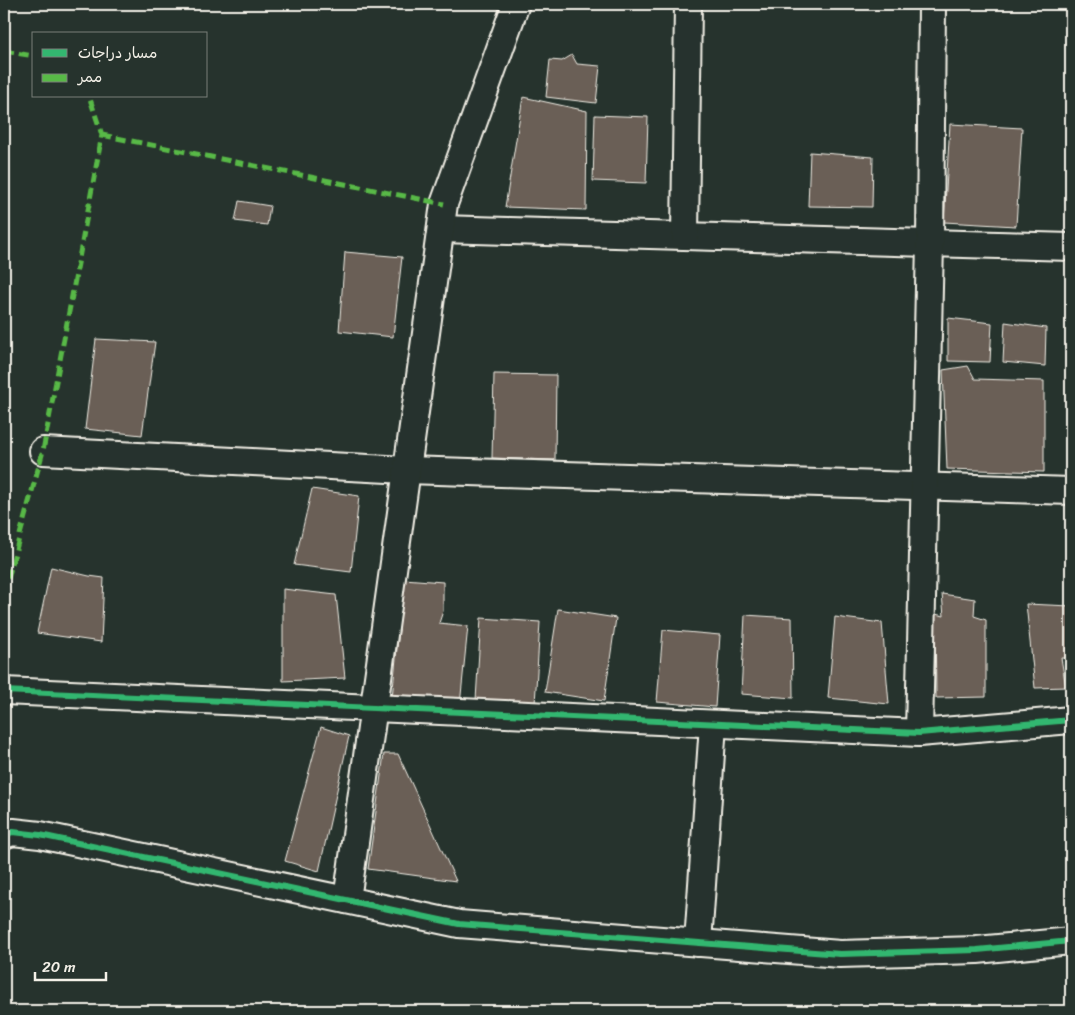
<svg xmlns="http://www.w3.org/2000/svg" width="1075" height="1015" font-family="Sriracha,'Playpen Sans Arabic',sans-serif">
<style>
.building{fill:#6a5e56;stroke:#f4f1e8}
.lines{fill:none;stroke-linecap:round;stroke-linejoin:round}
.minor-casing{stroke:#f4f1e8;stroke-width:30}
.minor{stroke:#26332d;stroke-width:26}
.quiet{stroke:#58b947;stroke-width:5;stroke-dasharray:10 5;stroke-linecap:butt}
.cycleway-casing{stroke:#26332d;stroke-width:9}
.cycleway{stroke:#33b770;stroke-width:6}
</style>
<rect width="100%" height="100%" fill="#26332d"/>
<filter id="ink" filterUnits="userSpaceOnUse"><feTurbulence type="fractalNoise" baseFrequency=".02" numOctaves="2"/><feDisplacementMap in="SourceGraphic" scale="10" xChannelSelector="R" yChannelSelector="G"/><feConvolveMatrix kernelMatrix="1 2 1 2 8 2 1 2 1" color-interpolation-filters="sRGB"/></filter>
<g filter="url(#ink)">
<g class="building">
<polygon points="572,55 577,64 600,66 596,103 546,97 550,60 562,61"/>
<polygon points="523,97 587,111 586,210 505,207"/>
<polygon points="595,115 648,117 646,183 593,181"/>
<polygon points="950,124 1022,128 1016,226 944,222"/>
<polygon points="810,152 873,157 872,207 808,206"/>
<polygon points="239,201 270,206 267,225 235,221"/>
<polygon points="345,252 402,257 393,337 339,331"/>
<polygon points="948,318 992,323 990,362 948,361"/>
<polygon points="1005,322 1046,328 1045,366 1003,362"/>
<polygon points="96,339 155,342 142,435 85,429"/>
<polygon points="968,366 975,379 1044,381 1044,472 947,469 943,370"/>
<polygon points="494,374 556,375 555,460 492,458"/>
<polygon points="312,489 359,496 351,572 294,565"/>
<polygon points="51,567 89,576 104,578 101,642 37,633"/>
<polygon points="404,579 443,582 443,611 439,623 468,626 460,705 392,698"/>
<polygon points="283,589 336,595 345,678 283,681"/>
<polygon points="942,594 975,599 974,616 986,620 986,697 936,698 935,614 944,616"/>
<polygon points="1026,604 1071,606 1071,658 1061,658 1066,687 1035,688"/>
<polygon points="558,609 616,618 604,701 545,692"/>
<polygon points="745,615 792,618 793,698 741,694"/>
<polygon points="835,617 882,623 889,704 828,698"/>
<polygon points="481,618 540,622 535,704 476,700"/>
<polygon points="663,630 720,635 715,707 657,702"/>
<polygon points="321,727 349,736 319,871 285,861"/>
<polygon points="384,754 398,754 456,881 368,869"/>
</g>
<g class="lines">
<g class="minor-casing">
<g id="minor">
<polyline points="441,229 1071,247"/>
<polyline points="685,236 688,4"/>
<polyline points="43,451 407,470 1071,491"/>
<polyline points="4,691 919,733 1071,720"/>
<polyline points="919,733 930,243 932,4"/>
<polyline points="4,835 13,832 40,835 459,924 840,954 977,950 1071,941"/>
<polyline points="347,900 444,204 516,4"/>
<polyline points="698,943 713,724"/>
</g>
</g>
<use href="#minor" class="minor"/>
<g class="quiet">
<polyline points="4,51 34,56"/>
<polyline points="102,135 444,204"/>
<polyline points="4,593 43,451 102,135 89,96"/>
</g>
<g class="cycleway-casing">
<g id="cycleway">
<polyline points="4,691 919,733 1071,720"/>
<polyline points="4,835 13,832 40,835 459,924 840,954 977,950 1071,941"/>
</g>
</g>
<use href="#cycleway" class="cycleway"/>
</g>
</g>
<rect width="1075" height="1015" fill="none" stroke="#26332d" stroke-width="20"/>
<rect x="10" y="10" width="1055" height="995" fill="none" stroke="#f4f1e8" stroke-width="2" filter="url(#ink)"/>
<rect x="32" y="32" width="175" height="65" fill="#26332d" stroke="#787f78"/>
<rect x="42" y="49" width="25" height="8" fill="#33b770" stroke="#787f78"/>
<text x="78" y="58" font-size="15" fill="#f4f1e8">مسار دراجات</text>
<rect x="42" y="74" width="25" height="8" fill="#58b947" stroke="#787f78"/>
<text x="78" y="82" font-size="15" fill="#f4f1e8">ممر</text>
<path d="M35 972v8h71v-8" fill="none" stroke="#f4f1e8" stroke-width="2.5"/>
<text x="42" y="972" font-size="15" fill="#f4f1e8" stroke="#26332d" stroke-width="4" paint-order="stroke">20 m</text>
</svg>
